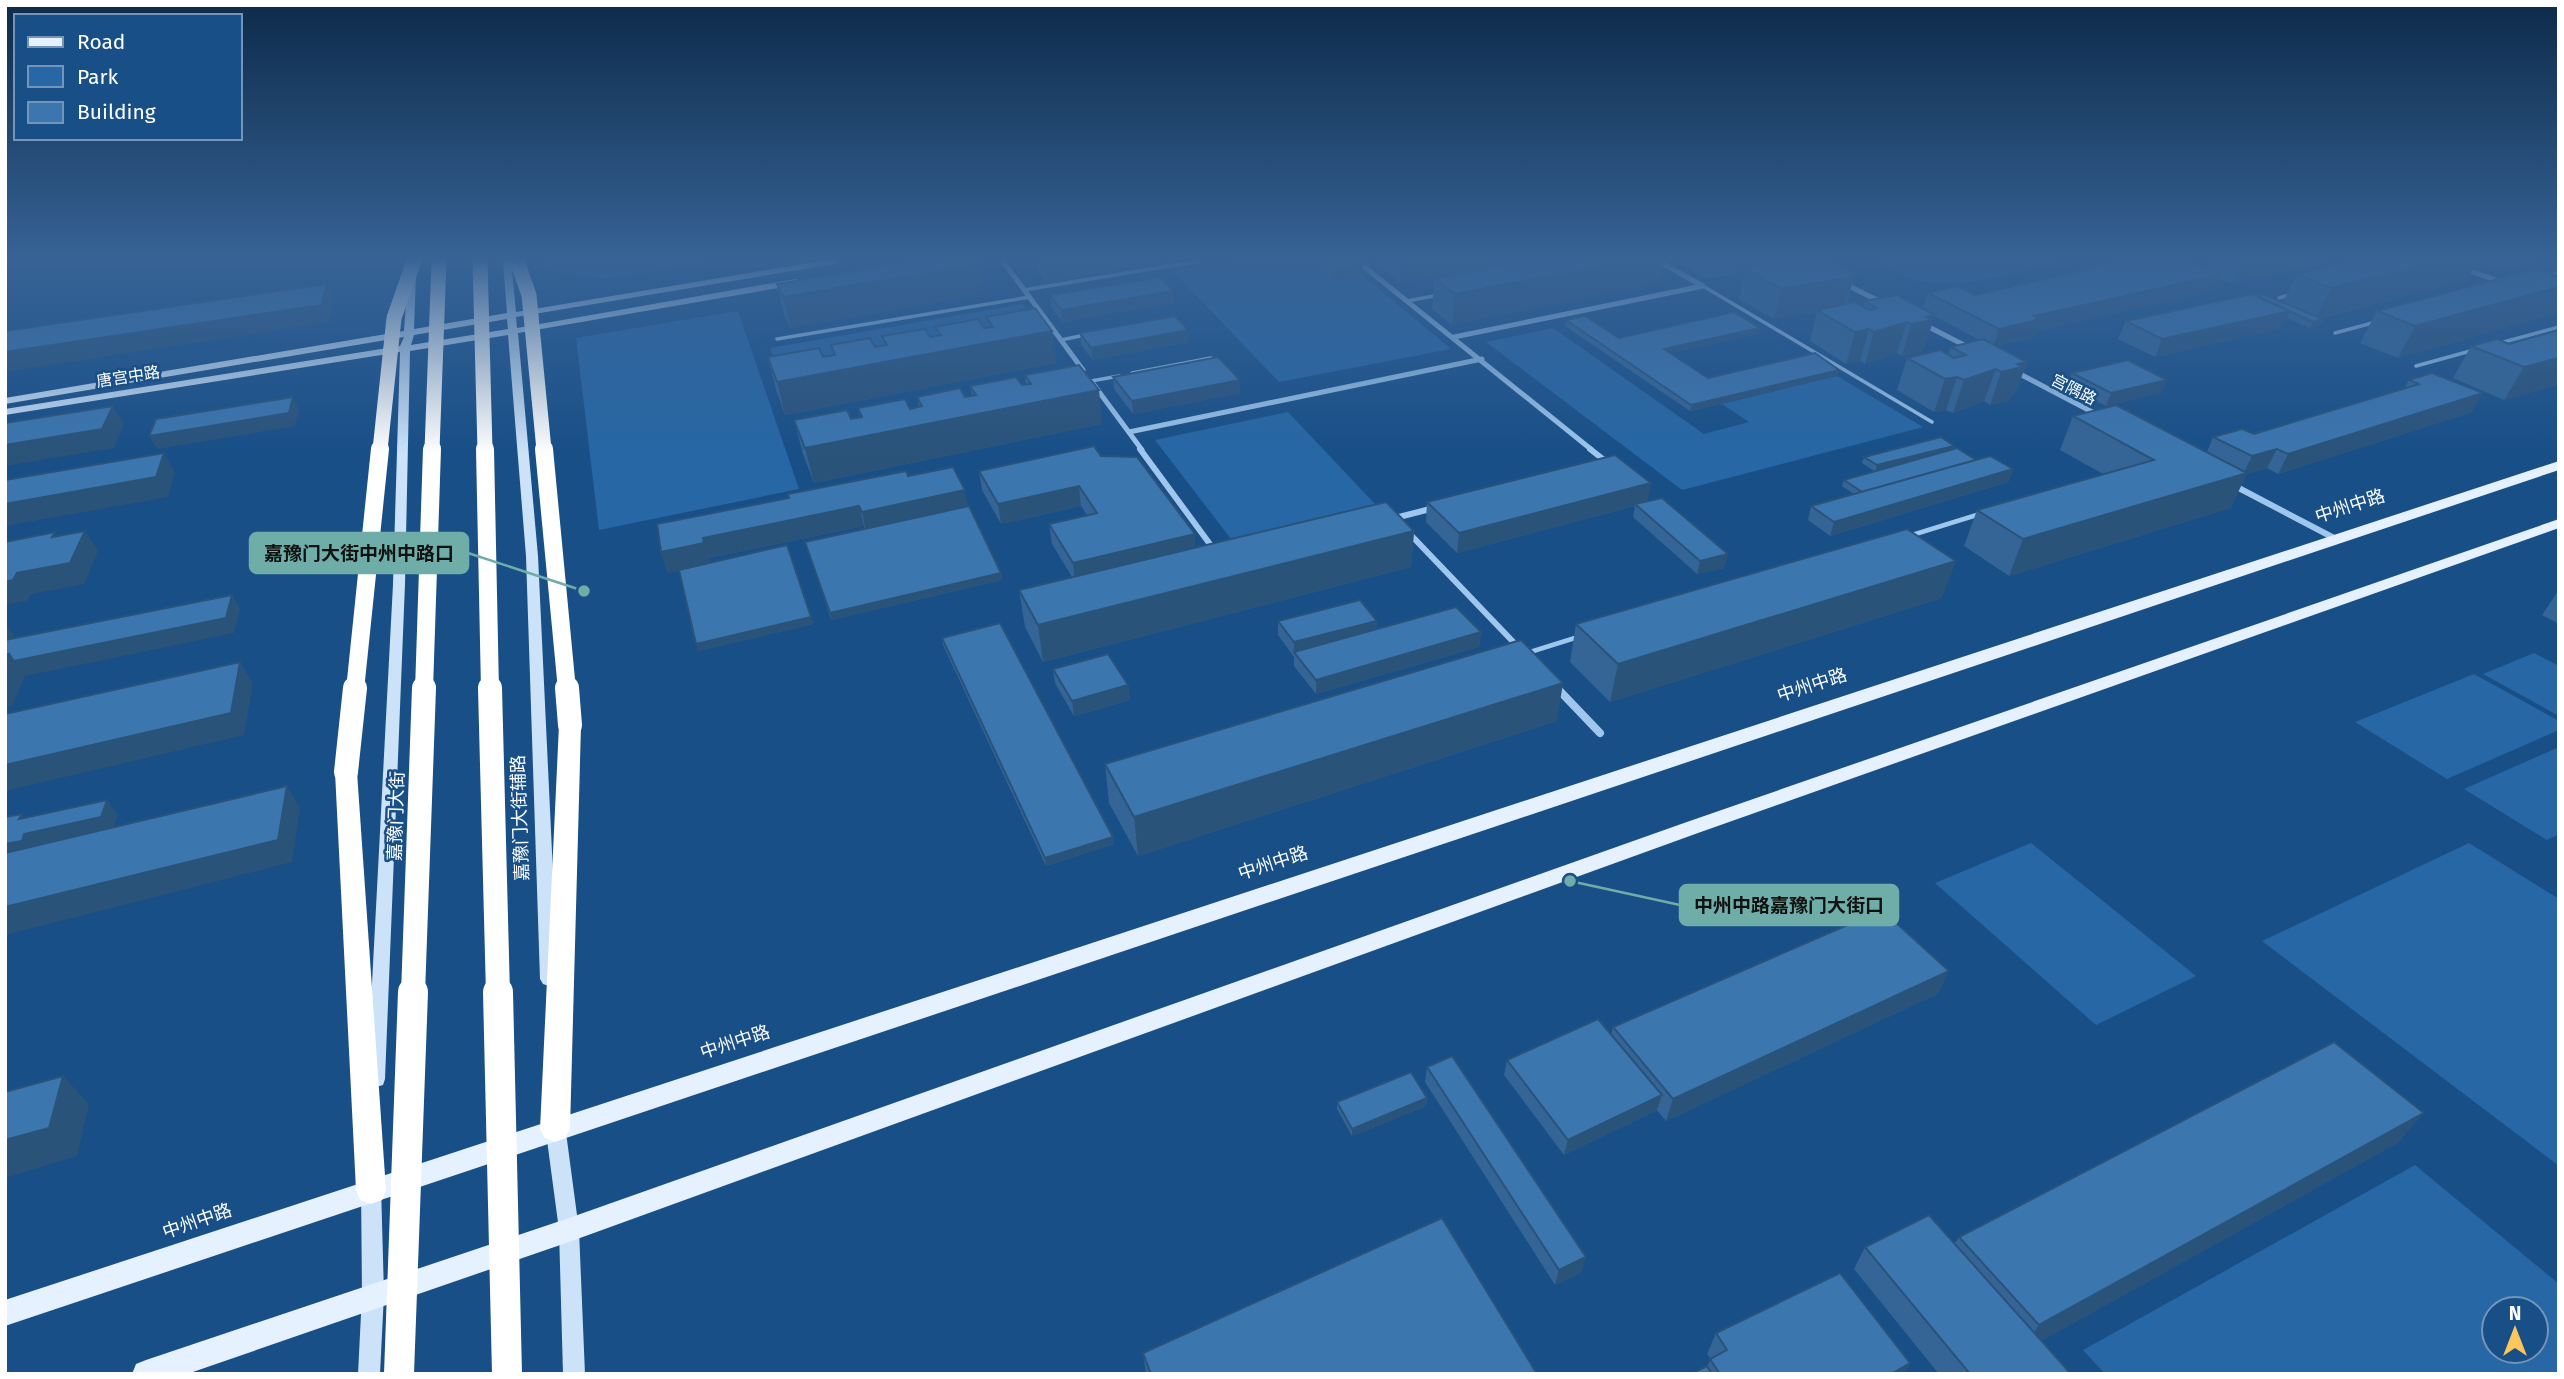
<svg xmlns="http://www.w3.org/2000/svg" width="2564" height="1379" font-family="'Fira Sans','Noto Sans SC',sans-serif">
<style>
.green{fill:#2767a5;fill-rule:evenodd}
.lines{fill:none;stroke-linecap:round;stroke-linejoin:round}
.lane-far1{stroke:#9fc7ed;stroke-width:3.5}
.lane{stroke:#9fc7ed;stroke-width:4.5}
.street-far2{stroke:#9fc7ed;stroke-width:5}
.street-far1{stroke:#9fc7ed;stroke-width:6}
.street{stroke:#9fc7ed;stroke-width:8}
.secondary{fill:#cce2f9;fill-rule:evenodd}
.primary{fill:#e5f1ff;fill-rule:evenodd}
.highway{fill:#fff;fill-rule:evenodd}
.highway-bridge-far3{stroke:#fff;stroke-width:15}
.highway-bridge-far2{stroke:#fff;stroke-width:18}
.highway-bridge-far1{stroke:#fff;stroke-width:24}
.highway-bridge{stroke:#fff;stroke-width:30}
.wall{fill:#346596}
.shaded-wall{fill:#2a537a}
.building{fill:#3c76af;stroke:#2a537a;stroke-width:2}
.labels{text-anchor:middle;stroke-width:5;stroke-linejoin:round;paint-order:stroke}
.far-street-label{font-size:16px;fill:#fff;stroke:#184f87}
.street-label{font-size:18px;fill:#fff;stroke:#184f87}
.leader{fill:none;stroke:#6fada8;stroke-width:2.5}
.callout-dot{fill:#6fada8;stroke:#184f87;stroke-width:2.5}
.callout{fill:#6fada8;stroke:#6fada8;stroke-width:2.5}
.callout-label{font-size:19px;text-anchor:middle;font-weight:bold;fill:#111}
</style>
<rect width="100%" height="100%" fill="#184f87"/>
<g class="green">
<polygon points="546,261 719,261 606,279 546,270"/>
<polygon points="1235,261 1311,261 1333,280 1362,275 1451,349 1279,382 1173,271"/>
<path d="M1880 261H2065C2010 273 1927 304 1880 261Z"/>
<polygon points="1022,304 1038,325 778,371 770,348"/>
<polygon points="738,311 799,489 599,530 576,338"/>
<polygon points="1553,328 1704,434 1749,422 1722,404 1837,376 1923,427 1682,490 1486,342"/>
<polygon points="1288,412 1375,504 1231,539 1155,440"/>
<polygon points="2534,653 2559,666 2559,716 2483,674"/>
<polygon points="2474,674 2559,721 2559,730 2447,779 2355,722"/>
<polygon points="2559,747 2559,834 2547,840 2464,789"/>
<polygon points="2031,843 2196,976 2096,1025 1935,883"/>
<polygon points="2469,843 2559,899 2559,1166 2262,941"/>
<path d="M2415 1165 2559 1284V1374H2105L2083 1350ZM2494 1309H2536V1351H2494Z"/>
</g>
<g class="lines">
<g class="lane-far1">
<polyline points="2548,276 2559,273"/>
<polyline points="1703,286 1932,422"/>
<polyline points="1024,290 1199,261"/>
<polyline points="2279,298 2293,294"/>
<polyline points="1407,301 1439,295"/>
<polyline points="2335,333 2376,322"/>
<polyline points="777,339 1030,297"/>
<polyline points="1061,340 1085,335"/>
<polyline points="2500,343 2559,327"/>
<polyline points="2416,366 2474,350"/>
<polyline points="1132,373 1211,358"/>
<polyline points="1091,381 1119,376"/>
</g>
<g class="lane">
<polyline points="1909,536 1980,514"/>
<polyline points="1527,653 1578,637"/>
</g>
<g class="street-far2">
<polyline points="1003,261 1083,370"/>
<polyline points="1357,261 1592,450"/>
<polyline points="2462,268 2504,283"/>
<polyline points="1845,284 1881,302"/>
<polyline points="1923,324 1968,347"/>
<polyline points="1454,337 1703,286 1658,261"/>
<polyline points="2016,372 2098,415"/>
<polyline points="1094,385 1142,450"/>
<polyline points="1129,432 1482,359"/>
</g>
<g class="street-far1">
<polyline points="1140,449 1215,551"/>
<polyline points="1590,449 1608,463"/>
<polyline points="2233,485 2336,539"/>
<polyline points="1391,519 1434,508"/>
<polyline points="1407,531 1520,649"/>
<polyline points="1557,688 1559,690"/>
</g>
<polyline class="street" points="1557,688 1600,733"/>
<g class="secondary">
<path d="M503 261H511L516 312 821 261H838L834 264 516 317 517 328 796 279 800 282 796 285 518 333 538 556 558 979 555 984 549 986 543 984 540 979 526 556 508 335 410 351 405 584 385 1079 383 1085 376 1087 369 1085 367 1079 393 584 400 352 5 415V409L400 346 404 337 5 404V398L404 331 408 274 412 271 416 274 414 329 507 313ZM507 319 508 329 411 345 414 335Z"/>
<polygon points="555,1117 562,1119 565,1125 579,1230 585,1374 563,1374 559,1230 545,1125 548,1119"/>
<polygon points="371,1177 378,1180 381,1186 384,1294 380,1374 358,1374 362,1294 361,1186 364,1180"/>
</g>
<g class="primary">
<polygon points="2559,461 2559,470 5,1326 5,1300"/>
<polygon points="2559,519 2559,528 1698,833 569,1242 187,1374 132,1374 136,1364 146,1360 569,1218 1684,823"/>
</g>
<g class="highway">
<polygon points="570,718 581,725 570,1129 565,1138 555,1142 545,1138 540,1129 559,725"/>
<polygon points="346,764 354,767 357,772 386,1190 382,1200 371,1204 360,1200 356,1190 335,772 338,767"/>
</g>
<g class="highway-bridge-far3">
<polyline points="480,261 485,450"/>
<polyline points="517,261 529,295 544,450"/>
<polyline points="380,450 394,318 414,261"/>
<polyline points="432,450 439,261"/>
</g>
<g class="highway-bridge-far2">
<polyline points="485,449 490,690"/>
<polyline points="544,449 567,690"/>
<polyline points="355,690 380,449"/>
<polyline points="424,690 432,449"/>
</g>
<g class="highway-bridge-far1">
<polyline points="490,688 498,994"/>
<polyline points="567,688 570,725"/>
<polyline points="346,772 355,688"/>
<polyline points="413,994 424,688"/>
</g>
<g class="highway-bridge">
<polyline points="498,992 507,1374"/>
<polyline points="399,1374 413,992"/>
</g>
</g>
<g class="wall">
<polygon points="1037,261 1170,261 1047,282 1038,271"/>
<polygon points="1311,261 1359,261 1362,275 1333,280"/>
<polygon points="1378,261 1528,261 1400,283 1377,264"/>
<polygon points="1678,261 1778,261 1778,262 1787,265 1788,261 1855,273 1847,303 1845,304 1863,306 1864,301 1923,308 1928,293 1975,295 2114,263 2115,261 2185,261 2204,269 2208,261 2334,261 2233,284 2217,278 2211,292 2037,331 2035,337 1996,346 2027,362 2015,394 2012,395 2010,400 1990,405 1984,401 1953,413 1946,410 1934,412 1897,390 1907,358 1948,355 1951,347 1980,340 1934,316 1925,346 1923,347 1922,352 1902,356 1897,353 1865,364 1860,361 1846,364 1810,341 1817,312 1774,319 1739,299 1745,271 1737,272 1736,275 1705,278 1678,262"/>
<polygon points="2353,261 2545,261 2503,272 2476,263 2467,280 2320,318 2323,319 2320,325 2310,328 2287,318 2282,328 2155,357 2118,339 2126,321 2255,295 2283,302 2297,274"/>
<polygon points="981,264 985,294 791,328 784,315 777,284"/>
<polygon points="2559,277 2559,310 2557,313 2398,358 2360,343 2377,311"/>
<polygon points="1434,279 1660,283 1452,325 1432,309"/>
<polygon points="1050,295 1174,303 1062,322 1051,307"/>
<polygon points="986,317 1052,331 1056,363 785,415 776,390 768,357 823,357 833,355 831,345 875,347 884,345 882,336 930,337 937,336 935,327 988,328"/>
<polygon points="1566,320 1619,338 1758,334 1671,353 1708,378 1837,376 1690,411 1565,326"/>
<polygon points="2559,330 2559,384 2504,400 2453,378 2471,346 2509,344"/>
<polygon points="1080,333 1188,342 1093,360 1081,345"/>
<polygon points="2072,373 2162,392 2106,406 2067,386"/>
<polygon points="2432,373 2472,412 2278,474 2267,468 2247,474 2230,508 2009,576 1964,546 1977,510 2103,474 2060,450 2073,416 2207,452 2213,437 2254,434 2404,389 2409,380"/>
<polygon points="1025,375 1102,424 814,483 803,454 794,420 851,419 860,417 858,408 910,409 919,407 917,397 965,397 972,396 970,386 1022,385 1026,385"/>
<polygon points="1113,377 1240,380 1240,393 1133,414 1114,389"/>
<polygon points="1954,446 1953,449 1976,460 2013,469 2008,482 1830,536 1808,520 1811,506 1854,494 1842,486 1844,480 1874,471 1862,463 1864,457"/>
<polygon points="1101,456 1195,534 1195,547 1414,531 1411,567 1043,662 1025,627 1019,590 1072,577 1052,544 1049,524 1087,515 1081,506 1001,524 982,490 979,471"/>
<polygon points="908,476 968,507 1001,573 1002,580 831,620 805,542 865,529 864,526 709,558 710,563 811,617 813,624 698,651 679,570 668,573 661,552"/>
<polygon points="1651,483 1647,501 1724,568 1697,574 1633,517 1635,506 1457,553 1426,522 1427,502"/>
<polygon points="2559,593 2559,624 2542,615 2556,594"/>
<polygon points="1942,598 1610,702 1570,662 1576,624"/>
<polygon points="1278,621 1377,621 1376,629 1481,632 1479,647 1316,694 1294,666 1294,657 1278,635"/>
<polygon points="942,638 1114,844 1046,866 943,645"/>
<polygon points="1053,669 1128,685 1130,700 1074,716 1055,683"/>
<polygon points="1557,721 1138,856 1109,803 1105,764"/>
<polygon points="1939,993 1666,1121 1657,1110 1564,1155 1504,1075 1507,1060 1611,1035 1613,1027"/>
<polygon points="1427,1067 1582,1272 1555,1285 1425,1082"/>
<polygon points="1427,1098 1426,1106 1352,1136 1337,1109 1337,1102"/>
<polygon points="2399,1142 2041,1341 2071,1374 1939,1374 1854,1269 1865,1247 1955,1243 1959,1237"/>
<polygon points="1716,1333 1910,1363 1904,1374 1691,1374 1707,1366 1711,1359 1707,1354"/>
<polygon points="1143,1353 1537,1374 1146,1374"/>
</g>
<g class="shaded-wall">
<polygon points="1071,261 1170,261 1047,282 1045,265"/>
<polygon points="1402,261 1528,261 1400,283"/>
<polygon points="1626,261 1664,261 1660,283 1452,325 1455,294"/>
<polygon points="1740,261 1751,261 1749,270 1745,269 1745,271 1737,272"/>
<polygon points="1756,261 1778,261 1777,265 1753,272"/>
<polygon points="2243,261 2334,261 2233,284"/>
<polygon points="2440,261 2477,261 2467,280 2316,318 2331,288"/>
<polygon points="2510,261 2545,261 2503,272"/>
<polygon points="981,264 985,294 791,328 783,297"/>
<polygon points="1363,264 1362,275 1333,280 1334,269"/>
<polygon points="1855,273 1844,308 1817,310 1817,312 1774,319 1781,289"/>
<polygon points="2219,275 2211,292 2037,331 2035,337 1993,347 1999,329 2034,316"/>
<polygon points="326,284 334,301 330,322 5,372 5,352"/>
<polygon points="2559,287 2559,310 2557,313 2398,358 2415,326"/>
<polygon points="1173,291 1174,303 1062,322 1061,310"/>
<polygon points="2290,311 2282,328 2155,357 2162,339"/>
<polygon points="1935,315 1925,346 1923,347 1922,352 1902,356 1911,324 1926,317"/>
<polygon points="2323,319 2320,325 2310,328 2313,322"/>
<polygon points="1907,322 1897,353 1865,364 1874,332"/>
<polygon points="1760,328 1758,334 1663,355 1664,349"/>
<polygon points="1869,329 1860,361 1846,364 1855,332"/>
<polygon points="1188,330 1188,342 1093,360 1091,348"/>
<polygon points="1052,331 1056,363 785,415 777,382"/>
<polygon points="2559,358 2559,384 2504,400 2524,367"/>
<polygon points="2027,362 2015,394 2012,395 2010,400 1990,405 2001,372 2017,364"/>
<polygon points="1996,369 1984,401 1953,413 1964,380"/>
<polygon points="1839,370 1837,376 1690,411 1691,405"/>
<polygon points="1957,377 1946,410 1934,412 1945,379"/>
<polygon points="1240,380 1240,393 1133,414 1132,401"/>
<polygon points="2167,380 2162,392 2106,406 2111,393"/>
<polygon points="1099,390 1102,424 814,483 805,448"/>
<polygon points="2483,393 2472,412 2278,474 2288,454"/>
<polygon points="293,397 299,410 295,426 157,449 149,436"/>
<polygon points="113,406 124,424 114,448 5,466 5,445"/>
<polygon points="1954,446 1952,453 1875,472 1877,465"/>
<polygon points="2277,449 2267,468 2247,474 2230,508 2009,576 2023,539 2243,474 2252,456"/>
<polygon points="164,453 175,472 168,497 5,526 5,504"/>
<polygon points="2013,469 2008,482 1830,536 1834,522"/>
<polygon points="1651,483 1647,503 1635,504 1635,506 1457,553 1459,533"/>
<polygon points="1079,486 1081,506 1001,524 998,504"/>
<polygon points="965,490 969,510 866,532 862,512"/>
<polygon points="859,506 864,526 709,558 710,564 668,573 661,552 703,538"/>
<polygon points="85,531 98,551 84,584 31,594 27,601 5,605 5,582 17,573"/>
<polygon points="1414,531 1411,567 1043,662 1038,625"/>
<polygon points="1195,534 1196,554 1075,583 1073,563"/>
<polygon points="1728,554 1724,568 1697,574 1700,561"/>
<polygon points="1956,561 1942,598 1610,702 1618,664"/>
<polygon points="1001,573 1002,580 831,620 830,613"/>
<polygon points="232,595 240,609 234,633 25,676 12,706 5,707 5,623 19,643"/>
<polygon points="811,617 813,624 698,651 696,644"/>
<polygon points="1377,621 1376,635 1294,652 1294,657 1294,642"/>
<polygon points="1481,632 1479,647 1316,694 1316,680"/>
<polygon points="240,662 253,683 244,735 5,791 5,765"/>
<polygon points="1563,683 1557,721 1138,856 1134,817"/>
<polygon points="1128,685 1130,700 1074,716 1072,701"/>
<polygon points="287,786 300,808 292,862 5,935 5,907"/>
<polygon points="107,800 118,815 112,832 5,862 5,844 22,814 33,829"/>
<polygon points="1113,837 1114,844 1046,866 1045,858"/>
<polygon points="1949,971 1939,993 1666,1121 1673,1099"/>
<polygon points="63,1076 89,1104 77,1156 5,1178 5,1140"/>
<polygon points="1662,1095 1657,1110 1564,1155 1568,1140"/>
<polygon points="1427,1098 1426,1106 1352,1136 1352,1129"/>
<polygon points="2424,1113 2399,1142 2020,1353 2039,1325"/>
<polygon points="1586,1257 1582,1272 1555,1285 1559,1270"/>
<polygon points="1910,1363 1904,1374 1891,1374"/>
</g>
<g class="building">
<polygon points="918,261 978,261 981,264 783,297 777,284"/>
<polygon points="1041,261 1071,261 1045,265"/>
<polygon points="1324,261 1359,261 1363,264 1334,269"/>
<polygon points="1529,261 1626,261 1455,294 1434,279"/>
<polygon points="1788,261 1830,261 1855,273 1848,275 1853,277 1781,289 1745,269 1781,262 1795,269 1801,268"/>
<polygon points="2126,261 2185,261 2219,275 2034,316 2041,319 1999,329 1928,293 1957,286 1975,295"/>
<polygon points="2353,261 2440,261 2331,288 2297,274"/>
<polygon points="2536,269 2559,277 2559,287 2415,326 2377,311"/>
<polygon points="1160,277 1173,291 1061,310 1050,295"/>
<polygon points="326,284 322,305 5,352 5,331"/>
<polygon points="2252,294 2290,311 2162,339 2126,321"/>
<polygon points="2263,294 2323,319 2313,322 2255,295"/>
<polygon points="1897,295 1935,315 1926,317 1932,320 1911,324 1907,322 1874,332 1869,329 1855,332 1817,310 1855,302 1870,310 1877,308 1864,301"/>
<polygon points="1035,308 1052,331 777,382 768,357 819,348 823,357 835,355 831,345 870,338 875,347 887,345 882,336 925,329 930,337 941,335 935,327 978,319 984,328 993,327 986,317"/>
<polygon points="1734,312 1760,328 1664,349 1708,378 1815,353 1839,370 1691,405 1566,320 1585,316 1619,338"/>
<polygon points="1175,316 1188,330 1091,348 1080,333"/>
<polygon points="2559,330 2559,358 2524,367 2471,346 2497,339 2509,344"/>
<polygon points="1983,339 2027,362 2017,364 2022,367 2001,372 1996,369 1964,380 1957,377 1945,379 1907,358 1940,350 1954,358 1966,355 1951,347"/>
<polygon points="1218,357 1240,380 1132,401 1113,377"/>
<polygon points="2128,360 2167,380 2111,393 2072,373"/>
<polygon points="1079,365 1099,390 805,448 794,420 847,410 851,419 862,417 858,408 905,399 910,409 922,406 917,397 960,388 965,397 976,395 970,386 1016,377 1022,385 1031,384 1025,375"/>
<polygon points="2432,373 2483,393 2288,454 2277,449 2252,456 2213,437 2242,429 2254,434 2419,384 2409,380"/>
<polygon points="293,397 289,413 149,436 156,419"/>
<polygon points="2116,405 2247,473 2023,539 1977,510 2154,460 2073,416"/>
<polygon points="113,406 102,429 5,445 5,423"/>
<polygon points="1941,437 1954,446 1877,465 1864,457"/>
<polygon points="1094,446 1101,456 1137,457 1195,534 1073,563 1049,524 1097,513 1079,486 998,504 979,471"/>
<polygon points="1957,448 1976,460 1862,492 1844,480"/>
<polygon points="164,453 156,477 5,504 5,480"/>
<polygon points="1615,455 1651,483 1459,533 1427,502"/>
<polygon points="1990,456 2013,469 1834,522 1811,506"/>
<polygon points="953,467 965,490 862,512 859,506 703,538 704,543 661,552 657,524 789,498 788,494 906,471 908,476"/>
<polygon points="1662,498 1728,554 1700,561 1635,504"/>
<polygon points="1386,502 1414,531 1038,625 1019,590"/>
<polygon points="969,506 1001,573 830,613 805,542"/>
<polygon points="1907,529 1956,561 1618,664 1576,624"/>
<polygon points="85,531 70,563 17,573 13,580 5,582 5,542 55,532 52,537"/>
<polygon points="787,545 811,617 696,644 679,570"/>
<polygon points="232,595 226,618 14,661 9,654 5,655 5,640"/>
<polygon points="1360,600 1377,621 1294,642 1278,621"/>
<polygon points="1456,607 1481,632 1316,680 1294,652"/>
<polygon points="1000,623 1113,837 1045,858 942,638"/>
<polygon points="1521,640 1563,683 1134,817 1105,764"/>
<polygon points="9,654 5,664 5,655"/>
<polygon points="1108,654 1128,685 1072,701 1053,669"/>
<polygon points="240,662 231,713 5,765 5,714"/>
<polygon points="287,786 278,840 5,907 5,853"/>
<polygon points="107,800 101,817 24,834 22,841 5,844 5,817 22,814 19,819"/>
<polygon points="1882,910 1949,971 1673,1099 1613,1027"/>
<polygon points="1598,1019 1662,1095 1568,1140 1507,1060"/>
<polygon points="2334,1042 2424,1113 2039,1325 1959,1237"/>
<polygon points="1452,1056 1586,1257 1559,1270 1427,1067"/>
<polygon points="1411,1072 1427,1098 1352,1129 1337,1102"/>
<polygon points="63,1076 49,1128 5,1140 5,1092"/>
<polygon points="1929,1215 2071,1374 1970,1374 1865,1247"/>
<polygon points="1442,1218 1537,1374 1151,1374 1143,1353"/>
<polygon points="1840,1273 1910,1363 1891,1374 1720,1374 1710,1359 1727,1350 1716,1333"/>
<polygon points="1707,1366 1712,1374 1691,1374"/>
</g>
<linearGradient id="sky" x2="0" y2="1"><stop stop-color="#0d2b4a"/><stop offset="0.57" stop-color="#376396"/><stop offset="1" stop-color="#376396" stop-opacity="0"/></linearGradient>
<rect width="2564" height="454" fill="url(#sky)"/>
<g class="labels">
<g class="far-street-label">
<text transform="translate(128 376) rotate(-9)" y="6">唐宫中路</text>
<text transform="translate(2074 389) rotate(27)" y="6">宫隅路</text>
</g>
<g class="street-label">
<text transform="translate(2350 506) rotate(-18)" y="6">中州中路</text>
<text transform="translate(1812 685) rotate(-18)" y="6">中州中路</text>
<text transform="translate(396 816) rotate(-88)" y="6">嘉豫门大街</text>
<text transform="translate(520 818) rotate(-92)" y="6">嘉豫门大街辅路</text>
<text transform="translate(1273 863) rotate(-18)" y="6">中州中路</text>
<text transform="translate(735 1042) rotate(-18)" y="6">中州中路</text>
<text transform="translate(197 1221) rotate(-19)" y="6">中州中路</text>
</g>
</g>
<path class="leader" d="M584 591L468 553M1570 881L1680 905"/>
<g class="callout-dot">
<circle cx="584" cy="591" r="7"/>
<circle cx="1570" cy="881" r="7"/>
</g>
<g class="callout">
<rect x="250" y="533" width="218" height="40" rx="7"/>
<rect x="1680" y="885" width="218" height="40" rx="7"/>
</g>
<g class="callout-label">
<text x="359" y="560">嘉豫门大街中州中路口</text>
<text x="1789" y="912">中州中路嘉豫门大街口</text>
</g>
<rect width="2564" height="1379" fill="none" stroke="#ffffff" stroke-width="14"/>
<rect x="14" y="14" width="228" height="126" fill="#184f87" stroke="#7495b7" stroke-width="2"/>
<rect x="28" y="37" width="35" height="10" fill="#e5f1ff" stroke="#7495b7" stroke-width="2"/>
<text x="77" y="49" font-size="21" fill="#ffffff">Road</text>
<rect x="28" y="66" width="35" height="21" fill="#2767a5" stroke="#7495b7" stroke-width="2"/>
<text x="77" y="84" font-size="21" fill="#ffffff">Park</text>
<rect x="28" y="102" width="35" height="21" fill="#3c76af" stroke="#7495b7" stroke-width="2"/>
<text x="77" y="119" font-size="21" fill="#ffffff">Building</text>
<g transform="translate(2515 1330)"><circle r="33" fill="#184f87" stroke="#7495b7" stroke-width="2"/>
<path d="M0-5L12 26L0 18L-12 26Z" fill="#ffc65b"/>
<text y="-10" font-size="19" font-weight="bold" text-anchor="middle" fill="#ffffff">N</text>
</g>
</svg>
